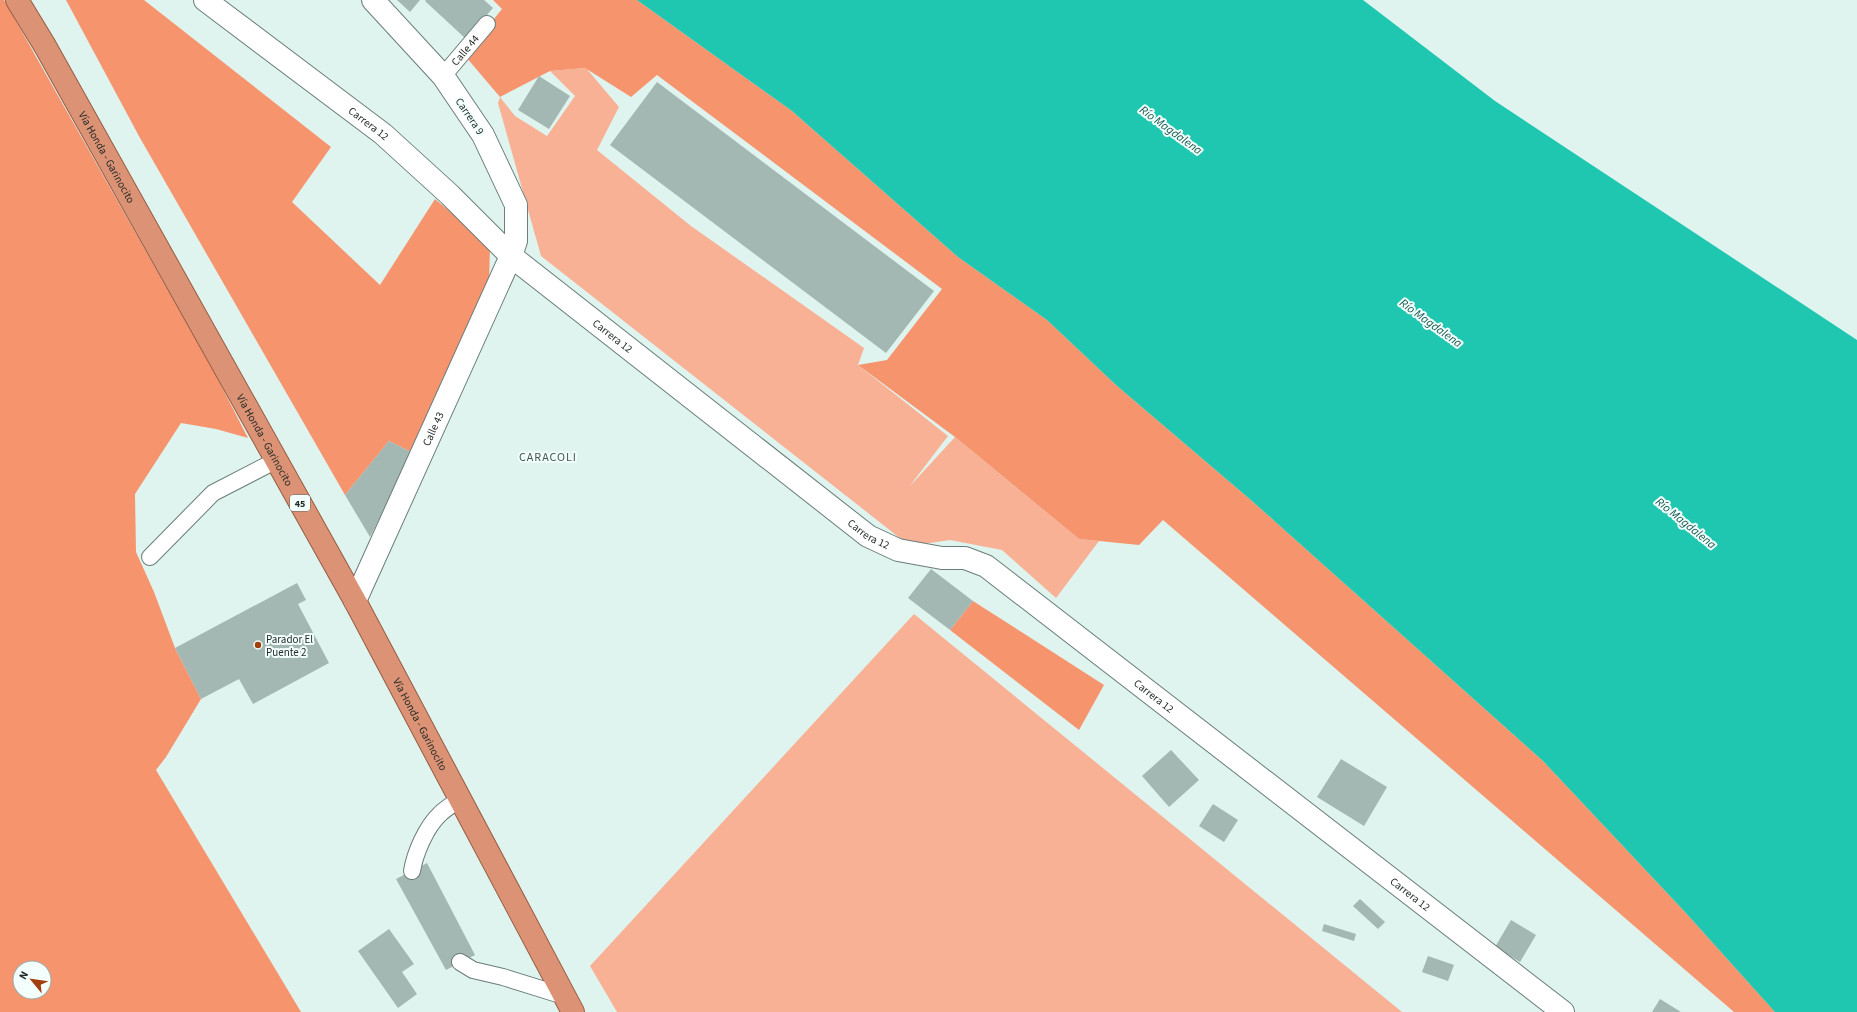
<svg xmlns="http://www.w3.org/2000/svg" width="1857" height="1012" font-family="'Source Sans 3',sans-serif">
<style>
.green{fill:#f9b195}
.forest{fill:#f6946e;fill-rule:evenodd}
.water{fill:#1fc6b0}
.building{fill:#a3b7b3}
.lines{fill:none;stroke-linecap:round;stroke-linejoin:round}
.service-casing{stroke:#6a7d79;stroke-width:18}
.minor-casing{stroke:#6a7d79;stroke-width:24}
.trunk-casing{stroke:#965c43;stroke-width:24}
.service{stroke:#fff;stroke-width:16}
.minor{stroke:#fff;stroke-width:22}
.trunk{stroke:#dc9274;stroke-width:22}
.poi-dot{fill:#a33f0d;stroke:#f2fffc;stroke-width:1.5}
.labels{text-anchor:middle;stroke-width:4;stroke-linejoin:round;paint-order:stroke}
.shield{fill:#f2fffc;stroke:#626b69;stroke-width:1}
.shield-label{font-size:10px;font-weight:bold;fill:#242c2a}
.street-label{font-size:11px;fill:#242c2a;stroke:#f2fffc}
.poi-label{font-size:11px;fill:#242c2a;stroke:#f2fffc;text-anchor:start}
.water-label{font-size:12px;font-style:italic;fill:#18554c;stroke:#f2fffc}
.neighbourhood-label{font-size:12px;letter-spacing:1px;fill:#455753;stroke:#f2fffc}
</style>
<rect width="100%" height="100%" fill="#dff4ef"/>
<g class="green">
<polygon points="586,68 619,107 597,150 691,226 864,348 858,365 948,436 909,487 955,437 1079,539 1099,541 1056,598 1002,550 950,540 910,546 541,256 498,103 500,97 515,116 547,136 575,96 550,71"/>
<polygon points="914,614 1402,1012 617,1012 590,966"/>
</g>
<g class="forest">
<path d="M0 0H4L214 372 248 438 216 429 181 423 135 494 136 552 154 592 175 648 201 699 166 757 156 770 301 1012H0ZM20 968H44V992H20Z"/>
<polygon points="66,0 144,0 331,147 292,202 380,285 435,199 490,245 489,286 413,453 389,441 345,495 140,138"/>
<polygon points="493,0 637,0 792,111 958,257 1047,320 1116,385 1252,501 1543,761 1685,912 1775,1012 1734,1012 1163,520 1139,545 1079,539 955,437 858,365 887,360 942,289 657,75 631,97 585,68 550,71 500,97 466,57 471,47 502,9"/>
<polygon points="973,601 1104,685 1079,730 950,630"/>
</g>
<polygon class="water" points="637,0 1363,0 1495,101 1857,340 1857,1012 1775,1012 1685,912 1543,761 1252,501 1116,385 1047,320 958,257 792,111"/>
<g class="building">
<polygon points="397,0 420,0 410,12"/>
<polygon points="426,0 484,0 493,8 466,39 425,1"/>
<polygon points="539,76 570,96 549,129 518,110"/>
<polygon points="657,82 934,291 886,353 610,145"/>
<polygon points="389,441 413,453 370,537 345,495"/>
<polygon points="931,569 973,601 950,630 908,598"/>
<polygon points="297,583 306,600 298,604 329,663 253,704 239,679 201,699 175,648"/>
<polygon points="1171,750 1199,780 1169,807 1142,776"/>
<polygon points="1341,759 1387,787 1364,826 1317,797"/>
<polygon points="1213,804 1238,820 1224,842 1199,826"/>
<polygon points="427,863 475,955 446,970 396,879"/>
<polygon points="1360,899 1385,922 1378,929 1353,906"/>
<polygon points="1511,920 1536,935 1520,962 1495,947"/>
<polygon points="1324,924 1356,934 1354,941 1322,931"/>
<polygon points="389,929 414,964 402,972 417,994 398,1008 358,951"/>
<polygon points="1428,956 1454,965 1448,981 1422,972"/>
<polygon points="1660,999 1681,1012 1652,1012"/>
</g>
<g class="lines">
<g class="service-casing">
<g id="service">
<path id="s1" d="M443 76 487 24"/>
<polyline points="150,557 213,493 277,460"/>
<path d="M412 871C415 853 426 827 440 814 446 808 453 804 460 799"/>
<polyline points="460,962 473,970 503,977 564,996"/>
</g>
</g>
<g class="minor-casing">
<g id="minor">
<path id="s2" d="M205 0 383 134 450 195 511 256 868 536 898 550 942 558H965L986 566 1563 1012"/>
<path id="s3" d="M355 601 511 256 516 241V205L483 135 443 76 373 0"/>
</g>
</g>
<g class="trunk-casing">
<g id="trunk">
<path id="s4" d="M17 0 45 46 355 601 573 1012"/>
</g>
</g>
<use href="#service" class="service"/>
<use href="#minor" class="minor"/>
<use href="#trunk" class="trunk"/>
</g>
<circle class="poi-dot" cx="258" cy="645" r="4"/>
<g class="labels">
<rect class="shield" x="290" y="495" width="20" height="16" rx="3"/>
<g class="shield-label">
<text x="300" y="507">45</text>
</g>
<g class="street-label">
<text dy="4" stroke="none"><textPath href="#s1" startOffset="34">Calle 44</textPath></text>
<text transform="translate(470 116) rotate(56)" y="4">Carrera 9</text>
<text dy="4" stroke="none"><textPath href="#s2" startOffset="205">Carrera 12</textPath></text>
<text dy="4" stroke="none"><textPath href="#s4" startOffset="181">Vía Honda - Garinocito</textPath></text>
<text dy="4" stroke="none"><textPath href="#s2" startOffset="529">Carrera 12</textPath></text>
<text dy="4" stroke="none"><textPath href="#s3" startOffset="189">Calle 43</textPath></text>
<text dy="4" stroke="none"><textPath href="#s4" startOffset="505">Vía Honda - Garinocito</textPath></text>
<text dy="4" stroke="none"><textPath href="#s2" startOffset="853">Carrera 12</textPath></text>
<text dy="4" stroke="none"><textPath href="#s2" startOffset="1189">Carrera 12</textPath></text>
<text dy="4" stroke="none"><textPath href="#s4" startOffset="829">Vía Honda - Garinocito</textPath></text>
<text dy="4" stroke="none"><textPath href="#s2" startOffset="1513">Carrera 12</textPath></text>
</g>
<g class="poi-label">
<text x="266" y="643">Parador El<tspan x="266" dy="13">Puente 2</tspan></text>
</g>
<g class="water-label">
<text transform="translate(1171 130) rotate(36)" y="4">Río Magdalena</text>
<text transform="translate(1431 323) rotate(36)" y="4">Río Magdalena</text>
<text transform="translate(1686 523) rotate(39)" y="4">Río Magdalena</text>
</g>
<g class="neighbourhood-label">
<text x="548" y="461">CARACOLI</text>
</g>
</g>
<g transform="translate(32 980) rotate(299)"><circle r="19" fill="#f2fffc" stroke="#a0aba8"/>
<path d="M0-3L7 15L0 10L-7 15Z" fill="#a33f0d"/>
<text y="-6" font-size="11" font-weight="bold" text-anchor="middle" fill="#242c2a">N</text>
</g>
</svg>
